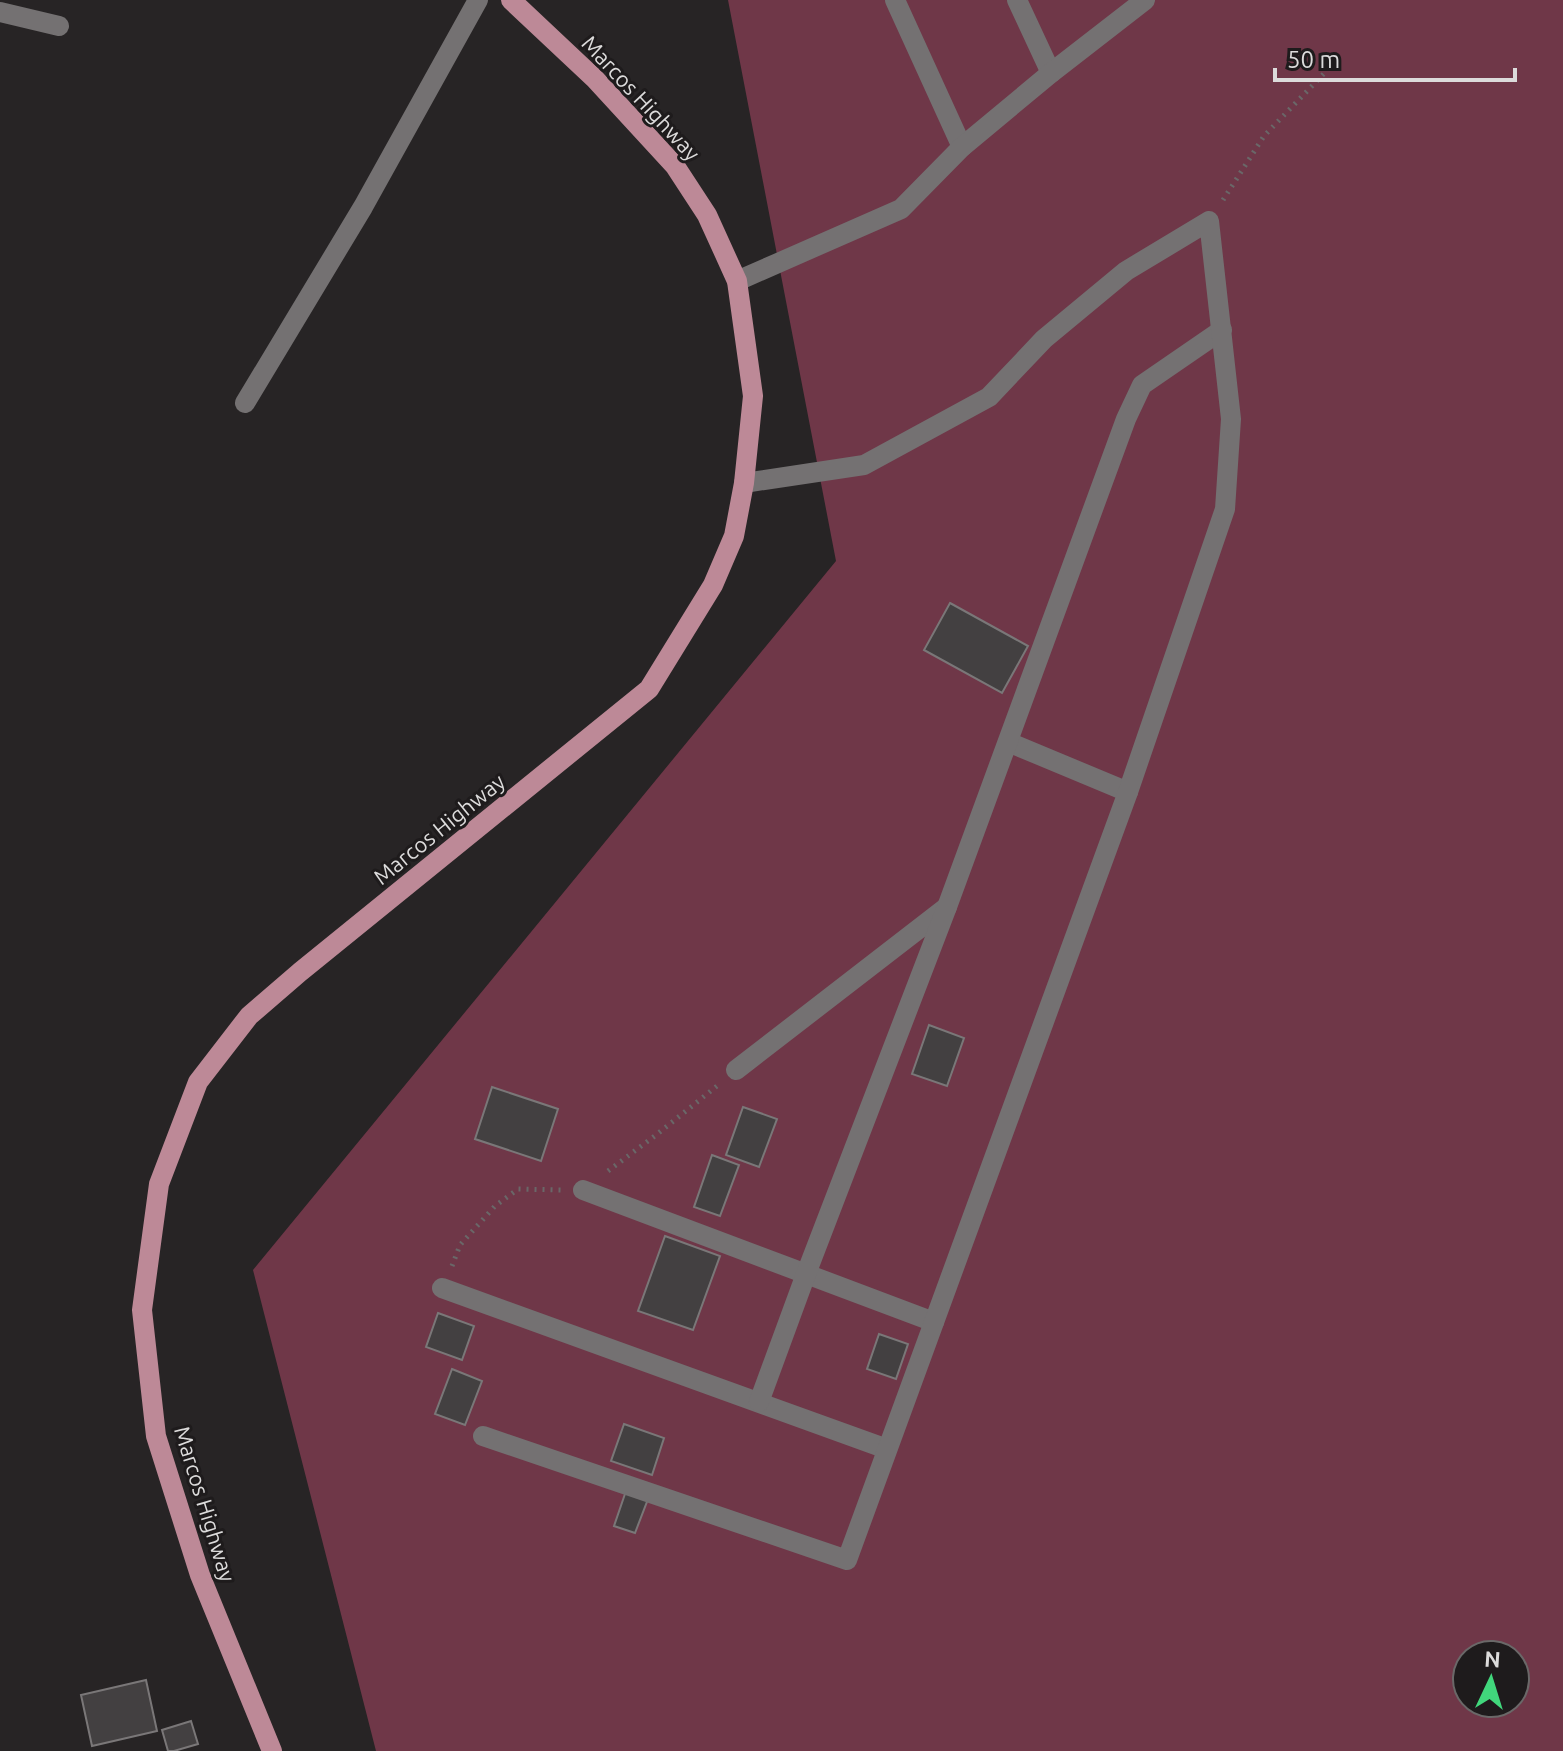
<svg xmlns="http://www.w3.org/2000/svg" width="1563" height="1751" font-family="Ubuntu,sans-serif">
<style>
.green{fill:#6f3748;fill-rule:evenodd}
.building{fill:#434041;stroke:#7a7778;stroke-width:2}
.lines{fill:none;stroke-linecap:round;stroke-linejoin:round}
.path{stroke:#6a6768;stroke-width:5;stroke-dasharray:2 6;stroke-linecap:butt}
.minor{stroke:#747172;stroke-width:20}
.major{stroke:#bd8997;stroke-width:20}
.labels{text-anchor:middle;stroke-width:6;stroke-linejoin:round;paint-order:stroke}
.street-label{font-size:22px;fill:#dcdbdb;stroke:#1e1b1c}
</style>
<rect width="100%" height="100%" fill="#272425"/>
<path class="green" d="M728 0H1563V1751H376L253 1270 836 561ZM1467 1655H1515V1703H1467Z"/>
<g class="building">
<polygon points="950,603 1028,646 1002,693 924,650"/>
<polygon points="929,1025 964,1038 947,1086 912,1074"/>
<polygon points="492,1087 558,1109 541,1161 475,1139"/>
<polygon points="743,1107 777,1119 759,1167 726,1155"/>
<polygon points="712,1155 739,1165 720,1216 694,1207"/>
<polygon points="665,1236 720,1256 693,1330 638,1311"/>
<polygon points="438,1313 474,1326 462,1360 426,1347"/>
<polygon points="879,1334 908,1344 896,1379 867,1369"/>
<polygon points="452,1369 482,1381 465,1425 435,1414"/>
<polygon points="624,1424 664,1438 652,1475 611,1461"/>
<polygon points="626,1491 648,1499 635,1533 614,1526"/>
<polygon points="146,1680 157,1731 92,1746 81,1695"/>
<polygon points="191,1721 198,1744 174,1751 168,1751 162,1730"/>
</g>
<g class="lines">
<g class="path">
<polyline points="1223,200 1264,136 1335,62"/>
<polyline points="608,1171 656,1135 717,1086"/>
<polyline points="452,1266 460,1245 495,1206 518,1189 561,1190"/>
</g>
<g class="minor">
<polyline points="895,0 962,147"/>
<polyline points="1017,0 1051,73"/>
<polyline points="0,12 59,26"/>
<polyline points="737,281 901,209 962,147 1051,73 1145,0"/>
<polyline points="245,403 363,207 478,0"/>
<polyline points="1008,742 1128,792"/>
<polyline points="736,1070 947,907"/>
<polyline points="583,1190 934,1322"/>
<polyline points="442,1288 887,1449"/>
<polyline points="759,1402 806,1274 947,907 1126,419 1142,385 1222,330"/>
<polyline points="483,1436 847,1560 1128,792 1225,509 1231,419 1209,221 1126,271 1044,339 989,397 864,465 744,483"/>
</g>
<polyline class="major" points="272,1751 200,1575 156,1436 142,1310 159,1184 198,1082 249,1016 300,972 649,689 713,585 734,536 744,483 753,396 737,281 707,215 675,166 595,79 511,0"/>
</g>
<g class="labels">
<g class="street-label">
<text transform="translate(641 98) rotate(47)" y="8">Marcos Highway</text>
<text transform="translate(439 829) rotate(-39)" y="8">Marcos Highway</text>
<text transform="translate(205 1504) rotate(73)" y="8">Marcos Highway</text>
</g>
</g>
<g transform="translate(1491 1679) rotate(4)"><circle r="38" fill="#1e1b1c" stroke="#6a6868" stroke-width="2"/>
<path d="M0-6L14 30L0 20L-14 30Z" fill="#41d77c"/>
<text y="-12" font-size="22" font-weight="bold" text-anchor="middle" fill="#dcdbdb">N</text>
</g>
<path d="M1275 68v12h240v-12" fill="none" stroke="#dcdbdb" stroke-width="4"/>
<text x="1287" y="68" font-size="24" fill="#dcdbdb" stroke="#1e1b1c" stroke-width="6" paint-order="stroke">50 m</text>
</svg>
